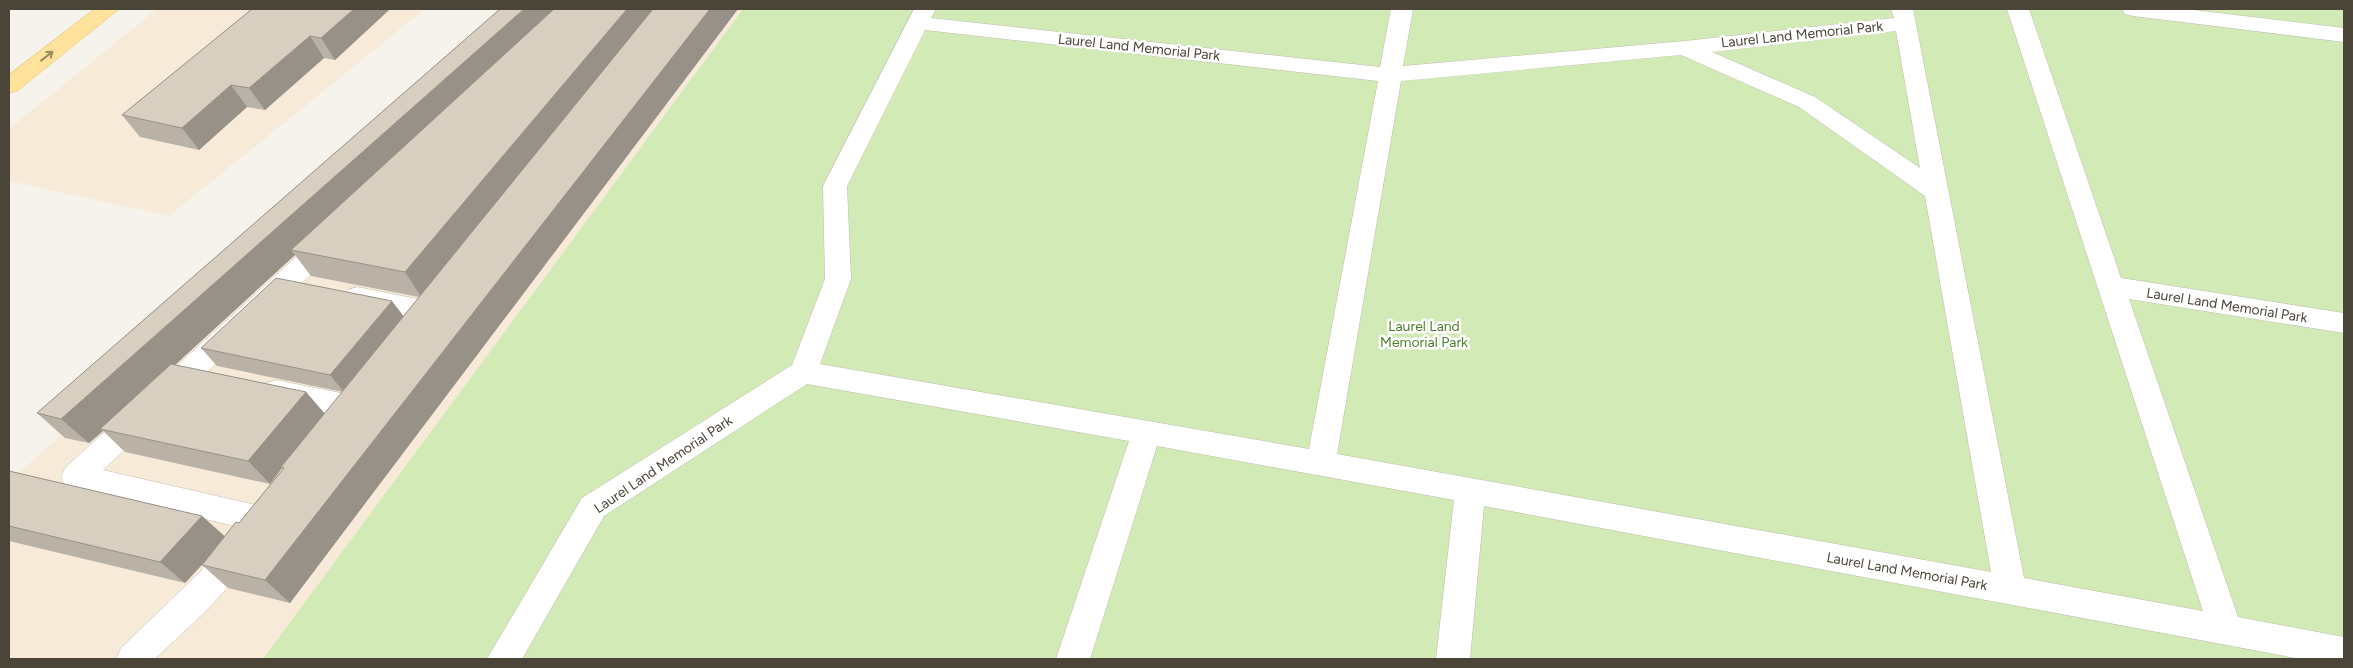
<svg xmlns="http://www.w3.org/2000/svg" width="2353" height="668" font-family="Figtree,sans-serif">
<style>
.commercial{fill:#f7ead8}
.green{fill:#d2eab5}
.lines{fill:none;stroke-linecap:round;stroke-linejoin:round}
.minor-casing{stroke:#c2bbae;stroke-width:1}
.major-casing{stroke:#e6c16a;stroke-width:1}
.minor{fill:#fff;fill-rule:evenodd}
.major{fill:#ffe39c;fill-rule:evenodd}
.wall{fill:#bab2a6;fill-rule:evenodd}
.shaded-wall{fill:#979187}
.building{fill:#d8cfc1;stroke:#979187}
.oneway{stroke:#9c8c66}
.labels{text-anchor:middle;stroke-width:5;stroke-linejoin:round;paint-order:stroke}
.street-label{font-size:14px;fill:#4b4439;stroke:#fff}
.park-label{font-size:14px;fill:#4a7f2a;stroke:#fff}
</style>
<rect width="100%" height="100%" fill="#f6f3ec"/>
<g class="commercial">
<polygon points="157,9 425,9 169,216 9,181 9,129"/>
<polygon points="536,9 743,9 263,659 9,659 9,482"/>
</g>
<polygon class="green" points="743,9 2344,9 2344,659 263,659"/>
<g class="lines">
<g class="minor-casing">
<g id="minor">
<path d="M914 9H936L931 18 1380 67 1391 9H1413L1403 66 1685 41 1894 18 1891 9H1913L2024 578 2203 611 2007 9H2029L2121 278 2344 313V333L2129 299 2238 617 2344 637V659H2301L1484 506 1470 659H1436L1454 500 1157 446 1090 659H1056L1129 441 807 384 604 516 522 659H487L582 498 792 365 825 279 823 186ZM925 30 1378 81 1309 449 820 364 851 279 847 186ZM1896 31 1920 168 1815 97 1712 52ZM1681 55 1799 107 1925 196 1991 572 1337 454 1401 81Z"/>
<polygon points="2122,9 2185,9 2344,28 2344,42 2133,16 2125,14"/>
<polygon points="330,232 339,234 343,241 339,248 103,470 260,506 271,510 275,519 271,528 260,532 65,486 61,477 65,468 321,234"/>
<polygon points="357,287 428,301 438,304 442,311 438,318 428,321 348,304 344,297 348,290"/>
<polygon points="276,380 351,395 361,399 365,407 361,415 351,419 266,399 262,391 266,383"/>
<path d="M238 534 249 538 254 548C233 591 189 626 155 659H116L121 648 201 571 227 538Z"/>
</g>
</g>
<g class="major-casing">
<polygon id="major" points="95,9 119,9 17,91 9,93 9,75"/>
</g>
<use href="#minor" class="minor"/>
<use href="#major" class="major"/>
</g>
<g class="wall">
<polygon points="252,9 390,9 335,60 324,58 265,110 247,107 199,150 140,137 122,115"/>
<path d="M500 9H738L290 603 228 588 202 565 185 583 9 541V471L202 516 225 536 239 523 283 469 282 468 270 484 125 452 103 431 89 443 65 438 37 413ZM295 255 311 276 419 297 403 317 201 348 217 366 343 392 324 414 306 392 175 365Z"/>
</g>
<g class="shaded-wall">
<polygon points="354,9 390,9 335,60 321,38"/>
<polygon points="524,9 564,9 291,250 295,255 104,430 100,429 103,431 89,443 61,419"/>
<polygon points="627,9 659,9 422,298 405,272"/>
<polygon points="710,9 738,9 290,603 265,580"/>
<polygon points="310,36 324,58 265,110 249,88"/>
<polygon points="231,85 247,107 199,150 182,128"/>
<polygon points="392,301 405,318 344,392 330,375"/>
<polygon points="306,392 326,415 281,467 282,468 270,484 248,461"/>
<polygon points="202,516 226,538 185,583 160,562"/>
</g>
<g class="building">
<polygon points="252,9 354,9 321,38 310,36 249,88 231,85 182,128 122,115"/>
<polygon points="500,9 524,9 61,419 37,413"/>
<polygon points="554,9 627,9 405,272 291,250"/>
<polygon points="653,9 710,9 265,580 202,565 236,522 239,523 284,468 281,467"/>
<polygon points="276,278 392,301 330,375 201,348"/>
<polygon points="171,364 306,392 248,461 100,429"/>
<polygon points="9,471 202,516 160,562 9,526"/>
</g>
<defs><path id="oneway-shaft" d="M-6 0H5M1.5-3L5.5 0L1.5 3" fill="none" stroke-width="1.6" stroke-linecap="round" stroke-linejoin="round" transform="scale(1.25)"/></defs>
<use class="oneway" href="#oneway-shaft" transform="translate(47 56) rotate(-38)"/>
<g class="labels">
<g class="street-label">
<text transform="translate(1802 34) rotate(-6)" y="5">Laurel Land Memorial Park</text>
<text transform="translate(1139 47) rotate(6)" y="5">Laurel Land Memorial Park</text>
<text transform="translate(2227 305) rotate(9)" y="5">Laurel Land Memorial Park</text>
<text transform="translate(663 464) rotate(-34)" y="5">Laurel Land Memorial Park</text>
<text transform="translate(1907 571) rotate(10)" y="5">Laurel Land Memorial Park</text>
</g>
<g class="park-label">
<text x="1424" y="331">Laurel Land<tspan x="1424" dy="16">Memorial Park</tspan></text>
</g>
</g>
<rect width="2353" height="668" fill="none" stroke="#4b4439" stroke-width="20"/>
</svg>
